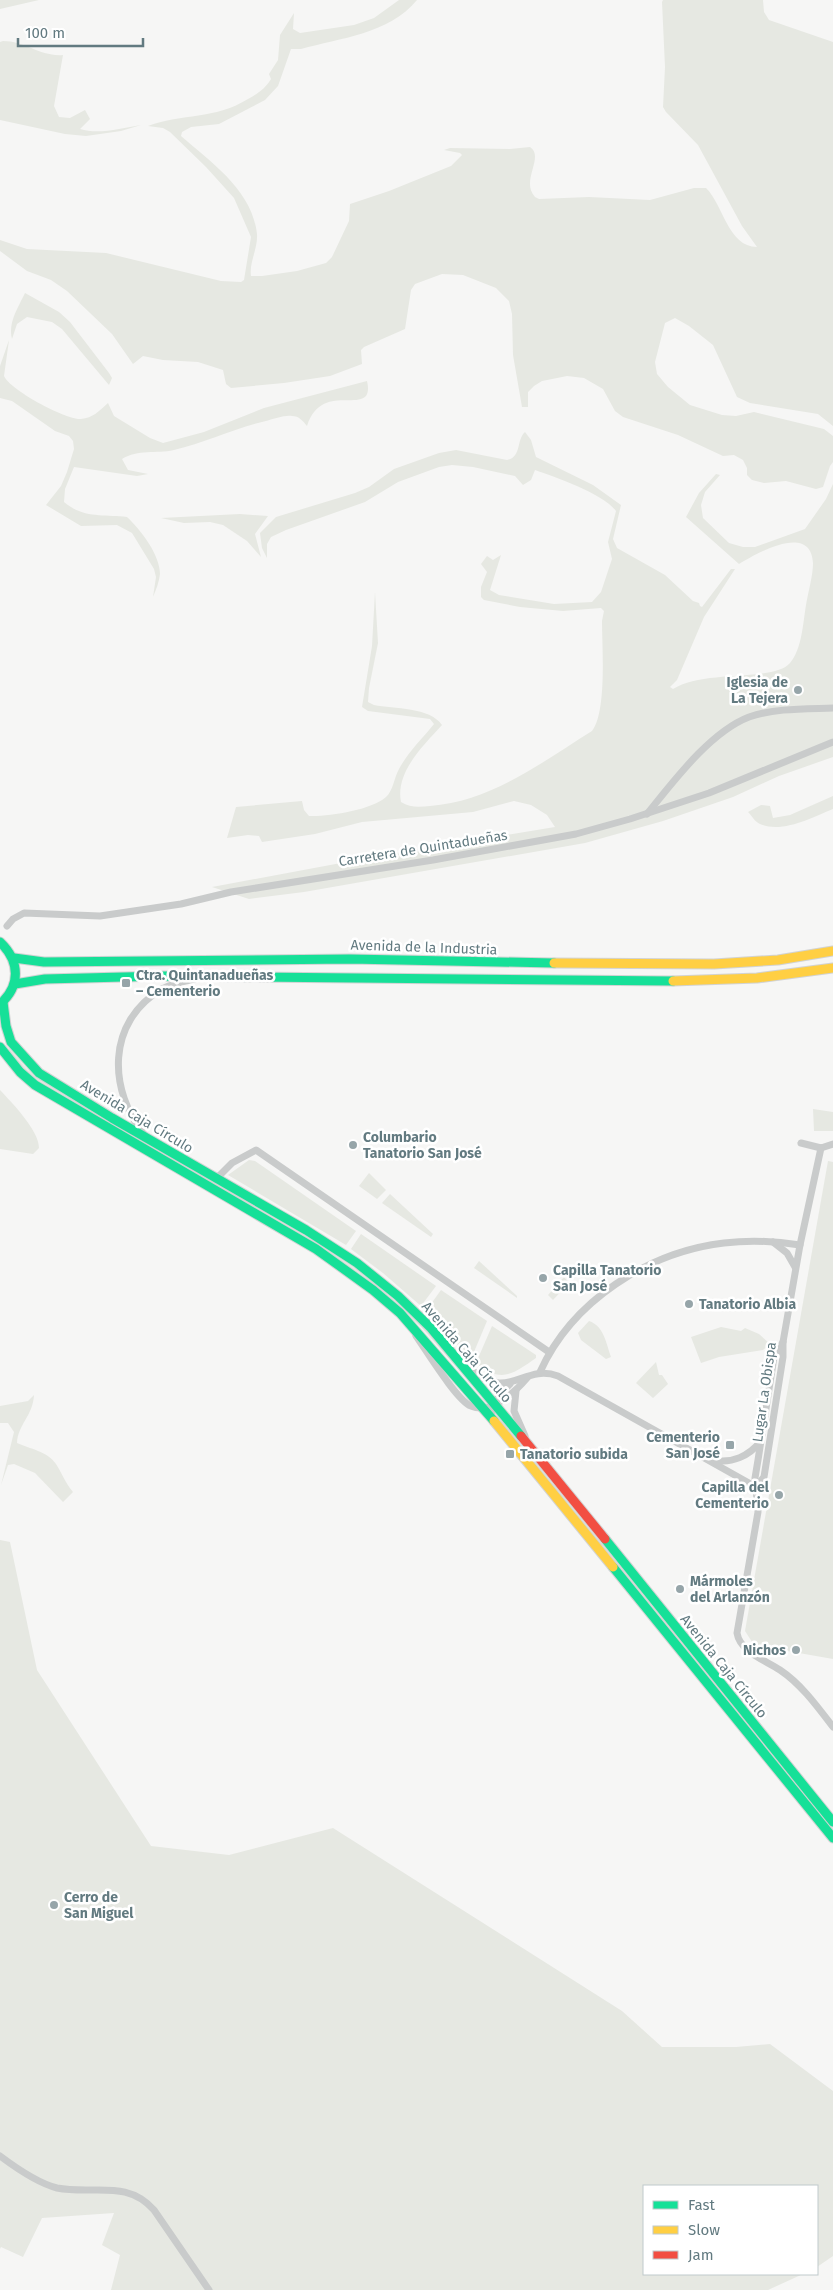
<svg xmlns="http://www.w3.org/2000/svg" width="833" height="2290" font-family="'Fira Sans',sans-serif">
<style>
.green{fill:#e6e8e2}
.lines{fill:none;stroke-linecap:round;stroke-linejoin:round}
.fast-casing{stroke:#d2d3d3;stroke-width:11}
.slow-casing{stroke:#d2d3d3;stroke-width:11}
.jam-casing{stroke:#d2d3d3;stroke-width:11}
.street{stroke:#c9cbcb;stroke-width:7}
.fast{stroke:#16e098;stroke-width:9}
.slow{stroke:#ffcf43;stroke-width:9}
.jam{stroke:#f24e42;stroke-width:9}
.poi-dot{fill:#96a5a9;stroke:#fff;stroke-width:2}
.labels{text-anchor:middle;stroke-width:5;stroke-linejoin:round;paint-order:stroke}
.poi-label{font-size:14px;font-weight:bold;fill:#627a80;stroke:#fff;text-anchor:start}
.street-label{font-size:14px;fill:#627a80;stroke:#fff}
</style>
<rect width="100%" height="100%" fill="#f6f6f5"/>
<g class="green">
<polygon points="0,0 39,0 0,9"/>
<path d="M399 0H417C389 34 340 38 301 49H291L278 86 265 100 219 124 191 127 182 132 181 136C212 163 252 190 257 234 258 249 249 262 251 276H262L297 271 326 263 332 257 349 221 350 204 389 191 451 166 462 155 460 153 444 150 450 148 510 149 530 147C545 157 520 181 535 197L539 199 589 197 650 200 694 188H706C723 204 728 247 757 247L742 226 698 145 666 112 663 107 665 67 662 2 663 0H763L764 12 769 20 833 42V426L818 414 750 403 737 397 713 345 689 326 675 318 665 323 655 362 657 374 668 387 690 405 722 415 736 416 754 412 824 429 833 436V462L830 466 823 487 816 489 786 481 764 483 752 480 747 475V468L743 460 734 455 723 456 678 435 623 417 615 411 603 389 584 378 567 376 542 381 534 386 528 392V407H522L513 355 512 314 509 301 496 288 463 275 442 274 415 284 411 290 405 329 364 347 361 350 362 364 330 376 284 383 231 388 226 384 223 370 198 362 163 360 143 356 133 364 112 334 67 291 51 280 27 271 0 251V240L27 249 106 253 221 281 241 282 244 280 251 237 234 198 206 167 170 132 163 128 148 126C183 113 214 120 248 99 257 94 265 89 271 79L269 74 278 60 280 35 294 13 293 29 300 33 354 25 374 18Z"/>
<path d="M3 41C25 41 41 57 63 55L54 106 59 117 70 118 85 110 90 119 80 129C99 135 121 128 141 125L121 131 86 136 65 134 0 120V42Z"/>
<path d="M25 293 59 312 70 322 109 373 112 378 109 385 62 329 52 322 27 317 17 324 12 339C8 322 18 308 25 293Z"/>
<path d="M9 340 4 376C10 390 66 420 81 419 93 418 99 411 108 403L114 416 150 438 163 443 204 432 264 408 367 381C368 385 369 392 366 396 355 408 320 386 307 426 303 421 299 416 292 416 284 415 274 419 266 421 235 428 205 443 174 450 156 454 138 449 122 459L128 470 148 474 137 476 74 467 65 489 64 502C84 519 104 514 127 517 141 530 160 555 160 574 159 582 156 590 153 597L156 577 154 569 132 533 117 525 81 526 46 505 61 486 67 472 74 449 73 441 69 436 55 431 12 401 0 398V366Z"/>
<path d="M525 432 531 440 536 457 593 485 621 505 613 539 617 548 665 575 693 601 699 603 700 606 702 607 731 569H735L704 617 677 680 670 687 673 689C704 669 774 682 790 663 802 649 803 623 806 605 808 592 813 576 813 563 811 522 757 553 739 564L686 517 699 493 716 474 720 475 705 492 701 505 703 518 729 543 743 547H755L805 529 826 499 833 484V757L779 776 733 797 663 821 585 843 304 892 249 899 212 887 389 854 555 827 547 815 531 805 514 801 473 812 362 822 315 834 262 842 259 836 248 835 227 838 236 807 302 801 304 810 309 816C327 817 372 810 386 797 393 791 394 778 399 769 408 752 422 739 434 724L430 719 368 711 362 707 372 646 375 592 378 643 369 688 368 702 374 705C394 709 430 707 442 725 424 745 395 772 401 802 410 808 420 807 430 806 491 802 542 762 592 731 607 712 602 647 602 621L604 611 601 608 563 611 520 607 484 600 481 597V587L487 572 481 564 487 556 493 560 501 555 490 590 499 595 554 604 592 602 601 592 612 559 608 542 616 511C604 494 555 477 535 470L531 480 523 485 515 476 473 467 452 465 439 467 398 482 365 502 286 530 271 537 267 544V558L262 548 260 533 276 517 355 493 369 487 394 469 439 453 456 450 507 460C522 457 516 440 525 432Z"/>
<polygon points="240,514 268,516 255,534 261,557 247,541 223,525 210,522 184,523 161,518"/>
<path d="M833 796V809C813 817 782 834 760 824 755 822 752 816 748 812L761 805 770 806 773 818 790 815Z"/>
<polygon points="9,1048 28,1070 55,1089 299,1231 361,1272 414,1317 445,1350 485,1400 421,1327 359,1273 309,1241 43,1085 29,1074 8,1050"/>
<path d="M0 1090C12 1103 39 1130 39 1148L33 1154 0 1149Z"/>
<polygon points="813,1109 833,1112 833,1131 814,1131"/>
<polygon points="249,1160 255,1161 356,1231 346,1245 228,1175"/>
<polygon points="828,1161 833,1162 833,1659 754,1645 745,1631"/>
<polygon points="369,1173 386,1190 377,1199 359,1186"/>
<polygon points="390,1194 433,1234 431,1237 382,1203"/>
<polygon points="361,1234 436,1286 421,1306 383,1273 351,1249"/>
<polygon points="479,1261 517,1296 517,1298 474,1268"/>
<polygon points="564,1277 569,1283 553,1300 548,1295"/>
<polygon points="441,1290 487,1321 471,1359 426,1311"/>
<path d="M589 1321C604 1326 606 1343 611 1357L606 1359 581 1340 578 1333Z"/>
<path d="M492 1326 536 1355V1358C513 1374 501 1384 476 1363Z"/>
<polygon points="721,1327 741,1331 745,1328 759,1334 770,1344 763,1350 719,1357 701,1363 691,1337"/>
<polygon points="656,1362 659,1375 662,1375 668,1384 653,1398 636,1383"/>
<path d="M34 1395C33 1416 18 1424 17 1443 30 1449 47 1451 56 1464 62 1473 65 1483 73 1492L63 1502 35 1473 14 1464 8 1465 1 1485 14 1432 8 1423H0V1406L28 1401Z"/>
<polygon points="503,1420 833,1828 833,1832 500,1422"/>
<polygon points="0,1540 10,1542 37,1670 151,1846 229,1855 333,1828 622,2011 662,2047 736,2047 770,2044 833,2091 833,2256 817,2267 817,2186 644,2186 644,2274 803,2274 768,2290 111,2290 120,2255 102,2245 114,2213 42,2218 23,2257 1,2247 0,2249"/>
</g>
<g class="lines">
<g class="fast-casing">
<g id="fast">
<path d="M0 942C20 961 21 986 0 1004"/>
<polyline points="14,958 44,962 350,959 554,963"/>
<polyline points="15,984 45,979 163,976 673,981"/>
<polyline points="3,1002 6,1026 11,1042 39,1073 112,1118 306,1230 357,1263 398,1296 431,1328 521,1436"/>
<polyline points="0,1047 20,1072 35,1085 316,1249 373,1290 400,1313 494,1421"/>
<polyline points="605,1539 833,1822"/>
<polyline points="613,1567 833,1838"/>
</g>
</g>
<g class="slow-casing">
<g id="slow">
<polyline points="554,963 714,964 778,960 833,951"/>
<polyline points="673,981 757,978 833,968"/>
<polyline points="494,1421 613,1567"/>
</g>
</g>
<g class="jam-casing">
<polyline id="jam" points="521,1436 605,1539"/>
</g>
<g class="street">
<path d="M647 814C673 782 710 732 749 717 775 708 806 709 833 708"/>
<polyline points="7,926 13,919 24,913 100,916 181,904 231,892 433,860 576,834 630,819 709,793 833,742"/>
<path d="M145 1136C108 1090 106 1022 162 989 172 984 184 981 195 979"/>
<polyline points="801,1143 821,1148"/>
<polyline points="821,1148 833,1144"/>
<polyline points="216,1179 232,1163 256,1150 549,1352"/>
<polyline points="773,1242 787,1253 795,1267"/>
<path d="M416 1336C426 1350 457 1401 471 1406 491 1415 515 1392 527 1378"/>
<path d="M783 1342 774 1357 758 1460 755 1478 758 1512 737 1633C740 1652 765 1660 780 1670 801 1684 817 1706 833 1727"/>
<path d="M471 1369C509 1403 523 1363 558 1376L756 1487"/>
<path d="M540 1372C572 1301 648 1252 724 1243 749 1240 775 1241 800 1245"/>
<polyline points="516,1391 514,1411 525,1436"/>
<polyline points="490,1416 499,1395 510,1384"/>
<path d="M713 1460C732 1464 749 1456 761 1441"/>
<polyline points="756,1487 764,1477 783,1357 783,1342 800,1245 821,1148"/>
<path d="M0 2156C16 2168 37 2183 57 2188 94 2195 127 2179 154 2210L209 2290"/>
</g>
<use href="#fast" class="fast"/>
<use href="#slow" class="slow"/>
<use href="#jam" class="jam"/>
</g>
<g class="poi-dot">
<circle cx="798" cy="690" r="5"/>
<rect x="121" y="978" width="10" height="10" rx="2.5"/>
<circle cx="353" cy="1145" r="5"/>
<circle cx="543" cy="1278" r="5"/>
<circle cx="689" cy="1304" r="5"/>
<rect x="725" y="1440" width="10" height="10" rx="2.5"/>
<rect x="505" y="1449" width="10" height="10" rx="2.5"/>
<circle cx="779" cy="1495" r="5"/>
<circle cx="680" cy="1589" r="5"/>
<circle cx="796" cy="1650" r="5"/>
<circle cx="54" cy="1905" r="5"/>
</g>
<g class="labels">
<g class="poi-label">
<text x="788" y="687" text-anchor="end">Iglesia de<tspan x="788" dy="16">La Tejera</tspan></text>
<text x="136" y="980">Ctra. Quintanadueñas<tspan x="136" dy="16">– Cementerio</tspan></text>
<text x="363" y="1142">Columbario<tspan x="363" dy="16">Tanatorio San José</tspan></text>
<text x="553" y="1275">Capilla Tanatorio<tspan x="553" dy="16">San José</tspan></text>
<text x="699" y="1309">Tanatorio Albia</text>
<text x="720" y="1442" text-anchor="end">Cementerio<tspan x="720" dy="16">San José</tspan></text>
<text x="520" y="1459">Tanatorio subida</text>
<text x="769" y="1492" text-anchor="end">Capilla del<tspan x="769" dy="16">Cementerio</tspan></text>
<text x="690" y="1586">Mármoles<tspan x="690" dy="16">del Arlanzón</tspan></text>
<text x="786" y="1655" text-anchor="end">Nichos</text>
<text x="64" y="1902">Cerro de<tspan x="64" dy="16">San Miguel</tspan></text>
</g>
<g class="street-label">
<text transform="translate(423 848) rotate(-9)" y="5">Carretera de Quintadueñas</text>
<text transform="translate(424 947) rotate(2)" y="5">Avenida de la Industria</text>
<text transform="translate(137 1116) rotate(31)" y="5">Avenida Caja Círculo</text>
<text transform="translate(467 1352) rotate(49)" y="5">Avenida Caja Círculo</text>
<text transform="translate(764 1392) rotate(-82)" y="5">Lugar La Obispa</text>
<text transform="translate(724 1666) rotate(51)" y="5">Avenida Caja Círculo</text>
</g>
</g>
<rect x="643" y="2185" width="175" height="90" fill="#ffffff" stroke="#c0cacc"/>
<rect x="653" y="2201" width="25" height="8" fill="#16e098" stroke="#c0cacc"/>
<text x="688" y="2210" font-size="15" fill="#627a80">Fast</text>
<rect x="653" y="2226" width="25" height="8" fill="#ffcf43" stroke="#c0cacc"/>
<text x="688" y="2235" font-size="15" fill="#627a80">Slow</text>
<rect x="653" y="2251" width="25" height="8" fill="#f24e42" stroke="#c0cacc"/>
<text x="688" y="2260" font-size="15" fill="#627a80">Jam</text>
<path d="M18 38v8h125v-8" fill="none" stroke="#627a80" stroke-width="2.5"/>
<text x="25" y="38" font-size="15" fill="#627a80" stroke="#ffffff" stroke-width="4" paint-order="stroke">100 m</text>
</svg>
